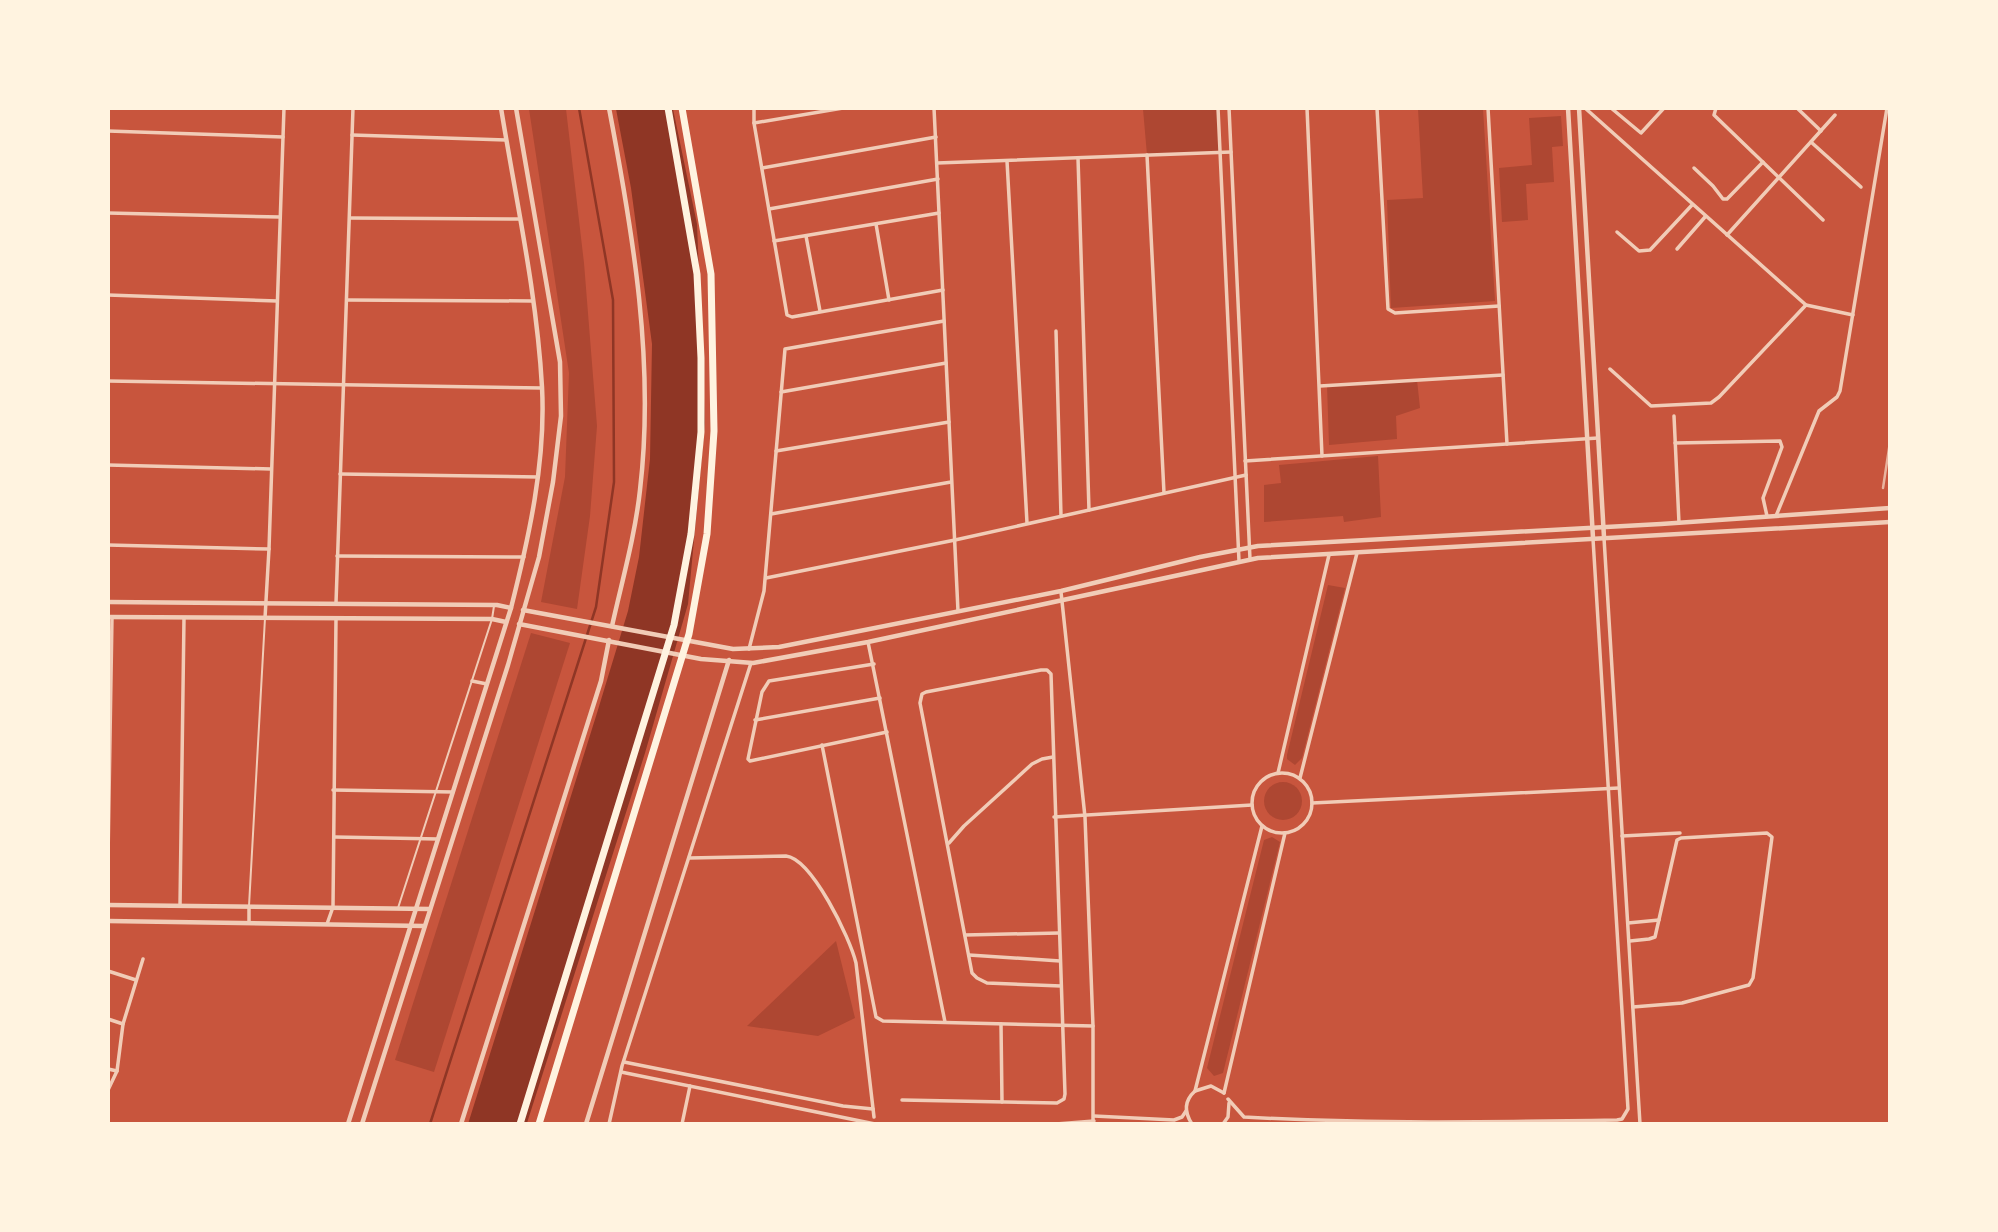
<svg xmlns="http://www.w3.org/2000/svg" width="1998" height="1232" font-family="Ubuntu,sans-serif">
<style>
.green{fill:#ae4732}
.water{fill:#8f3625}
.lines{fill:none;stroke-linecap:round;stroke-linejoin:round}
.stream{stroke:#8f3625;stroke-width:2.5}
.service{stroke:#f1ccb7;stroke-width:2}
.minor{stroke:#f1ccb7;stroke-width:3.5}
.tertiary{stroke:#f1ccb7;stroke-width:4.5}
.motorway{stroke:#fff3e0;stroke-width:7}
.rail{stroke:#e9b49f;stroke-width:2.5}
</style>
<rect width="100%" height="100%" fill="#c8553d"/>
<g class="green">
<polygon points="529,109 566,109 584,263 597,426 590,516 577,609 541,602 565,477 569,373"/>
<polygon points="1143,109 1218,109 1220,152 1147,155"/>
<polygon points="1418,109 1483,109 1495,301 1391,308 1387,200 1423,198"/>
<polygon points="1561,116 1563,146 1552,147 1554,182 1526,184 1528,220 1502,222 1499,168 1532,165 1529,118"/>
<polygon points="1417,380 1420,408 1396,416 1397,439 1329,445 1327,385"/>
<polygon points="1378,456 1381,517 1344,522 1343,516 1264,522 1264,485 1281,483 1279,465"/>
<polygon points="1328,585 1345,588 1302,758 1295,765 1287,759 1287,755"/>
<polygon points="531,633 570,643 434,1072 395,1060"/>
<circle cx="1283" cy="801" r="19"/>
<polygon points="1272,837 1280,842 1223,1073 1214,1076 1207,1068 1264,840"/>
<polygon points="836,941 855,1018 818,1036 747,1026"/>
</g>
<polygon class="water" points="616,109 673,109 697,224 705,423 688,604 645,753 527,1123 468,1124 597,713 628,611 639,557 650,459 652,344 631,188"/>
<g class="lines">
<polyline class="stream" points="430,1124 596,607 614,482 613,300 579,108"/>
<g class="service">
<polyline points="249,906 265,618"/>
<polyline points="398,908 492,619 494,606"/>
</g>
<g class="minor">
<polyline points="754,108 754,123 787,315 792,317 943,290"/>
<polyline points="934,108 958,611"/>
<polyline points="1218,108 1239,561"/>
<polyline points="1229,108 1250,559"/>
<polyline points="1307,108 1322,456"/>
<polyline points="1377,108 1388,309 1395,313 1499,306"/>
<polyline points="1488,108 1507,444"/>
<polyline points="1585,108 1806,305 1853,315"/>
<polyline points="1611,108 1641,133 1664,108"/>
<polyline points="1716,108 1714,115 1823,220"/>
<polyline points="1797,108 1821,131"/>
<polyline points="754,123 843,108"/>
<polyline points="108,131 283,137"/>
<polyline points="352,135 506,140"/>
<polyline points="1811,142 1861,187"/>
<polyline points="1147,155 1164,493"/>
<polyline points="1078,158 1089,510"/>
<polyline points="1007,161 1027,523"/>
<polyline points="937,163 1231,152"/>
<polyline points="762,168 936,137"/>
<polyline points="1694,168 1713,186 1723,199 1727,199 1763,162"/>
<polyline points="769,209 938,179"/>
<polyline points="108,213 280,217"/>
<polyline points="350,218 519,219"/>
<polyline points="876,224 889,300"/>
<polyline points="1617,232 1639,251 1650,250 1692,205"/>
<polyline points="1727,235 1835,115"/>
<polyline points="806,236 820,311"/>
<polyline points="774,241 939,213"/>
<polyline points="1677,249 1705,217"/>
<polyline points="108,295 277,301"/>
<polyline points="347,300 532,301"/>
<polyline points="1056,331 1061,516"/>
<polyline points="1610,369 1651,406 1711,403 1719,397 1806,305"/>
<polyline points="108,381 542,388"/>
<polyline points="1320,386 1503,375"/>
<polyline points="781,392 946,363"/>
<polyline points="1674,416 1679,523"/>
<polyline points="1675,443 1780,441 1782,447 1763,498 1767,516"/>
<polyline points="776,451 949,422"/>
<polyline points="1245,461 1598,438"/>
<polyline points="108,465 271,469"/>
<polyline points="340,474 538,477"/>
<polyline points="771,514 951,482"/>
<polyline points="1776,516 1819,411 1837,397 1840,391 1887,108"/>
<polyline points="1604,538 1640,1124"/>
<polyline points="108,545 269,549"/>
<polyline points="337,556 524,557"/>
<polyline points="766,578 955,540 1246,475"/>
<polyline points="1061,592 1085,817 1093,1026 1093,1124"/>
<polyline points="336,603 353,108"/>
<polyline points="265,618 269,549 284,108"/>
<polyline points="868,642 945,1022"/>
<polyline points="749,649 764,591 785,349 944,321"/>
<polyline points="874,664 769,681 762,692 748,759 750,761 887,732"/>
<polyline points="472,681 487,684"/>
<polyline points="755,720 880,698"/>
<polyline points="822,745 876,1017 883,1021 1093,1026"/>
<circle cx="1282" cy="803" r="30"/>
<polyline points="1278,773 1329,555"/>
<polyline points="1300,778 1357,553"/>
<polyline points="333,790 453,792"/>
<polyline points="1312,803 1619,788"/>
<polyline points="1054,817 1252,805"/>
<polyline points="1622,836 1680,833"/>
<polyline points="335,837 438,839"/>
<polyline points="949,843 964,826 1032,764 1042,759 1053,757"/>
<polyline points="108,858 112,617"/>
<path d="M689 858 786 856C812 859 850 938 856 963L874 1117"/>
<polyline points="180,906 184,618"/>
<polyline points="249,923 249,907"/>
<polyline points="1628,923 1659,920"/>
<polyline points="327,924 333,907 336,619"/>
<polyline points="965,935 1059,933"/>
<polyline points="1630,941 1649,939 1655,937 1677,840 1681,838 1767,833 1772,837 1753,978 1749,985 1682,1003 1633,1007"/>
<polyline points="969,955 1060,961"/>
<polyline points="108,971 136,980"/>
<polyline points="108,1019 123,1024"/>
<polyline points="1001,1024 1002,1102"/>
<polyline points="624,1062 843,1106 873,1109"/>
<polyline points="108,1069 117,1071"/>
<polyline points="621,1072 875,1124"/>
<polyline points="108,1090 117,1071 123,1024 143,959"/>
<polyline points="1195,1091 1262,826"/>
<polyline points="1224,1093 1285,833"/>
<path d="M1228 1099 1244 1117C1368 1124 1493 1122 1617 1120L1622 1119 1628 1109 1593 539"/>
<polyline points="902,1100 1057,1103 1064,1099 1065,1094 1051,674 1047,670 1041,670 926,692 922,694 920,703 972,973 977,978 987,983 1061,986"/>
<polyline points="1094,1116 1174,1120 1182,1117 1186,1111"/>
<polyline points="609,1124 622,1066 751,663"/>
<polyline points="682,1124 690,1086"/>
<polyline points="1056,1124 1094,1121"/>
<path d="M1192 1124C1184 1112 1184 1101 1195 1091L1211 1086 1224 1093"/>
<polyline points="1223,1124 1228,1117 1229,1103"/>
</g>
<g class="tertiary">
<path d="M609 108C633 234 655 363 640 490 635 536 622 581 612 626"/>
<polyline points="1568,108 1593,538"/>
<polyline points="1579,108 1604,537"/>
<polyline points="108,602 497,605 511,608"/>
<polyline points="523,610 733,649 779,647 1061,591 1200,557 1258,546 1661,524 1890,508"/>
<polyline points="108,617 492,619 506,622"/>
<polyline points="519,624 701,659 753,663 868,642 1258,558 1890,522"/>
<polyline points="108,905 430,909"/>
<polyline points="108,921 424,926"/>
<path d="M348 1124 511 608C529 537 546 461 542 387 537 295 516 200 501 108"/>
<polyline points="362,1124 508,665 539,557 553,482 561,416 560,362 516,108"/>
<polyline points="461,1124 601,681 609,640"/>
<polyline points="586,1124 729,660"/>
</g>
<g class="motorway">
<polyline points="520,1124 674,625 691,534 701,432 701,358 697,274 668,108"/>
<polyline points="539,1124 689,634 707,534 714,431 711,274 682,108"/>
</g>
<polyline class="rail" points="1883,488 1890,442"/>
</g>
<rect width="1998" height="1232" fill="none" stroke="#fff3e0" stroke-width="220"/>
</svg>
